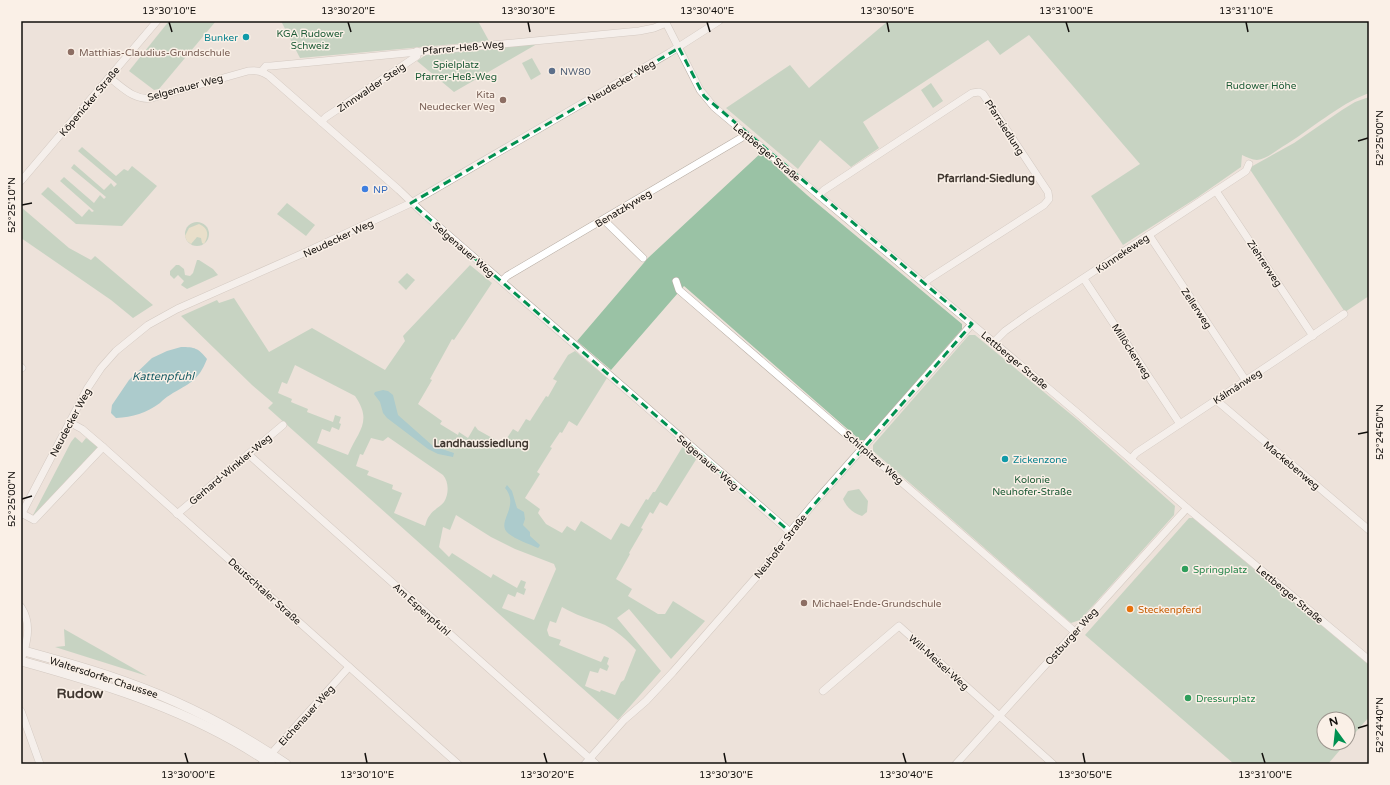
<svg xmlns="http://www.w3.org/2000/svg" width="1390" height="785" font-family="'Varela Round',sans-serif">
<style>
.green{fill:#9ac2a5;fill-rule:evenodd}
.sand{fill:#e5dbb6}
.water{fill:#5eafba}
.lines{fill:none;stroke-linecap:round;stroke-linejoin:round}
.minor-casing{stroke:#b6aca3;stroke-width:8}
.major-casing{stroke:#b6aca3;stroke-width:10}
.minor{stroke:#fff;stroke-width:7}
.major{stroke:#fff;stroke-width:9}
.marked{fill:none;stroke:#009151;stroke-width:3;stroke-dasharray:8 5;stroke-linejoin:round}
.ticks{fill:none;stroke:#120f0c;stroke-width:1.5}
.culture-dot{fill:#0f9aa8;stroke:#faf0e7;stroke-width:1.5}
.education-dot{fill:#8d6e63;stroke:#faf0e7;stroke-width:1.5}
.service-dot{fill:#5c6f8a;stroke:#faf0e7;stroke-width:1.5}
.shop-dot{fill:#3f7fe0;stroke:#faf0e7;stroke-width:1.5}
.leisure-dot{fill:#2e9e5b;stroke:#faf0e7;stroke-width:1.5}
.food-dot{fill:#e8710a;stroke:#faf0e7;stroke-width:1.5}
.labels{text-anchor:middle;stroke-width:3;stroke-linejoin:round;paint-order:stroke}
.park-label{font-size:10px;fill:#1b5a35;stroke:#faf0e7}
.culture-label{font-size:10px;fill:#0d838f;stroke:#faf0e7;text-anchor:end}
.street-label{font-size:10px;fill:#120f0c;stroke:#faf0e7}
.education-label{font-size:10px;fill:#785e54;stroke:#faf0e7;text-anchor:start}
.service-label{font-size:10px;fill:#4e5e75;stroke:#faf0e7;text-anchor:start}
.shop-label{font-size:10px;fill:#366cbe;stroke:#faf0e7;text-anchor:start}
.leisure-label{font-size:10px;fill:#27864d;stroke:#faf0e7;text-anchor:start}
.food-label{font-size:10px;fill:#c56008;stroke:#faf0e7;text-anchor:start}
.neighbourhood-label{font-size:11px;font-weight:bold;fill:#413831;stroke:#faf0e7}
.water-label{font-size:11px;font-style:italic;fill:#165b64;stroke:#faf0e7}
.district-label{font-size:14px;font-weight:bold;fill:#413831;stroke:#faf0e7}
.neatline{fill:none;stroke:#120f0c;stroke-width:1.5}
.ticks-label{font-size:10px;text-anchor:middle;fill:#120f0c}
</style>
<rect width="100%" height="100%" fill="#ede2da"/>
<g class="green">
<polygon points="169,21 216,21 159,89 154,90 129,71"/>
<polygon points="281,21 478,21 489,41 300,58"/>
<path d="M888 21H1369V93C1337 105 1311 130 1282 147 1274 152 1266 159 1257 160 1252 160 1247 157 1242 155L1241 167 1198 197 1123 245 1091 196 1140 164 1029 35 1000 55 988 40 863 122 879 148 851 167 820 140 798 169 726 108 790 65 809 88Z"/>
<polygon points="537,44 454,92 417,61 427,54 488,48 488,50 491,49 491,48"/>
<polygon points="532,58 541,74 531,80 522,63"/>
<polygon points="931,83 943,101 933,108 921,90"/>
<polygon points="1369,97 1369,296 1345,312 1249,168 1294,143 1342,110 1355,102"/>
<polygon points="82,147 116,176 124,169 128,171 132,166 157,186 122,226 76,224 41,194 48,187 82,217 89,209 92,212 94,211 60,181 64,177 94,203 100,195 104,199 106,197 71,168 74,164 104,190 111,183 114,187 117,184 78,151"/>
<polygon points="762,152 789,179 807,195 962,324 962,329 865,440 860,440 684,286 611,370 577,341 648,258"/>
<polygon points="287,203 315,225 306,236 277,214"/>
<polygon points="21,207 69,248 91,260 95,256 153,305 133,318 111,300 21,238"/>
<circle cx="197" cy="234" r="12"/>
<polygon points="197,260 199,260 213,269 218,275 187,289 181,285 184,281 178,275 174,279 170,275 170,271 176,265 179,265 184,269 185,275 190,276 193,273"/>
<path d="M470 265 492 283 454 340 452 339 430 379 432 380 418 404 442 421 440 424 458 435 459 432 468 438 475 426 478 430 503 444 513 429 518 432 526 419 530 421 546 396 548 397 557 381 553 379 568 355 575 351 607 378 577 426 569 421 562 433 560 432 550 447 552 448 537 472 540 474 525 498 540 509 538 513 546 524 562 533 567 526 575 531 581 521 611 540 621 523 629 527 646 499 648 500 653 492H655L683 446 697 458 667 506 660 502 653 514 650 512 641 528 643 529 629 553 630 554 616 579 632 589 628 596 658 614H665L673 601 705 621 671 659 629 609 617 618 661 671 618 720 268 408 273 403 252 385 181 316 217 300 219 303 234 298 269 352 312 328 385 370 405 341 403 336ZM295 365 355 396C373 422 358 431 348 455L317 443 322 429 330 432 332 427 339 430 341 424 339 423 341 417 335 415 333 422 307 412 308 409 291 402 292 399 278 393 282 382 287 384ZM388 437 443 475C449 482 449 494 444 502 440 507 433 510 430 515 427 518 426 523 425 526L394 513 402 493 392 489 393 485 367 475 369 471 356 466 360 454 363 455 371 438 383 441ZM456 515 491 537 515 549 554 564 556 569 534 620 502 608 508 594 515 597 517 592 524 595 526 589 524 588 526 582 521 580 517 588 493 574 491 578 452 553 449 557 439 547 443 527 450 530ZM562 607C575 615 590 619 605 625 617 631 627 640 636 650L624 680 621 682 615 695 601 690 600 692 585 686 590 671 598 673 600 668 607 671 609 666 607 664 609 658 604 656 601 662 559 645 561 640 549 636 547 630 550 621 556 623Z"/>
<polygon points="407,273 415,280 406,290 398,282"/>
<polygon points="969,335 975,335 1079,421 1175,506 1174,515 1080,620 1071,623 873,451 873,445"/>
<polygon points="75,437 82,443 86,438 98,447 97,449 34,516 33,515 71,442"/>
<path d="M859 489 868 501 867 512 862 516C853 513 847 508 843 499L848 491Z"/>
<polygon points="1189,518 1193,518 1369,665 1369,717 1348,741 1348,719 1324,719 1324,743 1346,743 1328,764 1234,764 1085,635"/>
<polygon points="64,629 147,676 55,647 65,646"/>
</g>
<path class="sand" d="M199 224C209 228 209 236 204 244L202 243 201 238 197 237 191 244 187 241 185 236 189 228Z"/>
<g class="water">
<path d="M181 347C195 347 198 348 207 359 198 382 189 383 170 395 166 397 163 400 160 403 146 413 133 417 116 418L111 413 112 405 129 380 152 358 167 351Z"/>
<polygon points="383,390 388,391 393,395 398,415 433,446 454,453 453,457 438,454 428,449 387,418 383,413 380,402 374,394 375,392"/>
<path d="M507 485 512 491 517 508 524 512 525 519 523 525 530 532V536L540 545 539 547 538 548C529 544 515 539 509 534 494 523 521 507 505 488Z"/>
</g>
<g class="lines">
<g class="minor-casing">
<g id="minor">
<polyline points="665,21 700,90 714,107 1080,415 1187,508 1369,660"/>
<polyline points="262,71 266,66 271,66 639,31 654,28 666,23"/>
<path d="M110 78C123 88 135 101 152 98L248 71C257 70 262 71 269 76L399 190 423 213 790 532"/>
<polyline points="321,122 326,117 417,56 417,51"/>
<polyline points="21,181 157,21"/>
<polyline points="1216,191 1313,336"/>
<polyline points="819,195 824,190 972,93 979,92 983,94 1048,192 1049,199 1044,205 929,279 924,284"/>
<polyline points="605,219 607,223 643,258"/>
<polyline points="1149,235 1246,381"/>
<polyline points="1084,279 1180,424"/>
<polyline points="502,281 507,276 741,138 745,133"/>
<polyline points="676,281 679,290 1075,632"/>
<polyline points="994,342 1005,331 1029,314 1246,171 1249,164"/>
<polyline points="21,367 22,368"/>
<polyline points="1216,400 1369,530"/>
<polyline points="69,422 82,429 103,447 458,764"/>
<polyline points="248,454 596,764"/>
<polyline points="1131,459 1136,453 1278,359 1344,314"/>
<polyline points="21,513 34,520 103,447"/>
<polyline points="177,514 283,425"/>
<polyline points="21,515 87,389 101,368 116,351 148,325 177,309 306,252 411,203 669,53 719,21"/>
<path d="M21 607C31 622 28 638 23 655"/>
<polyline points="823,691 899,626 1053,764"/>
<polyline points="21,711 40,764"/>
<polyline points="262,764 349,667"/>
<polyline points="585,764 624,720 646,701 673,672 765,567 790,532 814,503 972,324"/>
<polyline points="956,764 1187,508"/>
</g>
</g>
<g class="major-casing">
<g id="major">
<path d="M21 650C56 660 92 669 126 682 183 702 236 730 286 764"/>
<path d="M21 661C108 685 196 712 271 764"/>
</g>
</g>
<use href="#minor" class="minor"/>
<use href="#major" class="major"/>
</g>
<path d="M0 0H1390V785H0ZM679 48 704 96 972 324 790 532 411 203Z" fill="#ede2da" fill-opacity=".55" fill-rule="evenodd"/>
<path class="marked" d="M679 48 704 96 972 324 790 532 411 203Z"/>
<path class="ticks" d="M169 22 172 32M348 22 351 32M528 22 530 32M707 22 710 32M887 22 889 32M1066 22 1069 32M1246 22 1248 32M1358 141 1368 138M22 205 32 203M1358 434 1368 432M22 499 32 496M1358 728 1368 725M185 753 188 763M365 753 367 763M544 753 547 763M724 753 726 763M903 753 906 763M1083 753 1085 763M1262 753 1265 763"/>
<g class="culture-dot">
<circle cx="246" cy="37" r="4"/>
<circle cx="1005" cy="459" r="4"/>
</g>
<g class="education-dot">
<circle cx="71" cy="52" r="4"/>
<circle cx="503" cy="100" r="4"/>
<circle cx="804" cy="603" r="4"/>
</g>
<circle class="service-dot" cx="552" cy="71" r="4"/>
<circle class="shop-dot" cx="365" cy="189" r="4"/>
<g class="leisure-dot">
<circle cx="1185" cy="569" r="4"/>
<circle cx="1188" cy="698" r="4"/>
</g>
<circle class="food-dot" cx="1130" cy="609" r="4"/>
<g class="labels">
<g class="park-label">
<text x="310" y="37">KGA Rudower<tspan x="310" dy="12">Schweiz</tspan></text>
<text x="456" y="68">Spielplatz<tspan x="456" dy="12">Pfarrer-Heß-Weg</tspan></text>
<text x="1261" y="89">Rudower Höhe</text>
<text x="1032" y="483">Kolonie<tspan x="1032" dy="12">Neuhofer-Straße</tspan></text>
</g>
<g class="culture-label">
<text x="238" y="41">Bunker</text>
<text x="1013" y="463" text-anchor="start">Zickenzone</text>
</g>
<g class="street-label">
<text transform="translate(463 47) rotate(-5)" y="4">Pfarrer-Heß-Weg</text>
<text transform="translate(621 81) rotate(-30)" y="4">Neudecker Weg</text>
<text transform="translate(185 87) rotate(-15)" y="4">Selgenauer Weg</text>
<text transform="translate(371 87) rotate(-34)" y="4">Zinnwalder Steig</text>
<text transform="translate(89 101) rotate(-50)" y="4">Köpenicker Straße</text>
<text transform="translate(1005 127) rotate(57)" y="4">Pfarrsiedlung</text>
<text transform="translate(767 152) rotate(40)" y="4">Lettberger Straße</text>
<text transform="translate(623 208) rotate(-31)" y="4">Benatzkyweg</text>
<text transform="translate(338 238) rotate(-25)" y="4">Neudecker Weg</text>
<text transform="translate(464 249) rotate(41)" y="4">Selgenauer Weg</text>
<text transform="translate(1122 253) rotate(-34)" y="4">Künnekeweg</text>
<text transform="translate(1265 263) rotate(56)" y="4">Ziehrerweg</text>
<text transform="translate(1197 308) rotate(56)" y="4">Zellerweg</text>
<text transform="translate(1132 351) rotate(57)" y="4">Millöckerweg</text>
<text transform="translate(1015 360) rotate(40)" y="4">Lettberger Straße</text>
<text transform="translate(1237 386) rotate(-33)" y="4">Kálmánweg</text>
<text transform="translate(70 422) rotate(-62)" y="4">Neudecker Weg</text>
<text transform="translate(874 457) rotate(41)" y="4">Schirpitzer Weg</text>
<text transform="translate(708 462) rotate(41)" y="4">Selgenauer Weg</text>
<text transform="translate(1292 465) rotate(40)" y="4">Mackebenweg</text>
<text transform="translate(230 469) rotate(-40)" y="4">Gerhard-Winkler-Weg</text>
<text transform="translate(780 546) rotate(-52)" y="4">Neuhofer Straße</text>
<text transform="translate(265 591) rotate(42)" y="4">Deutschtaler Straße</text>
<text transform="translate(1290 594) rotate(40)" y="4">Lettberger Straße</text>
<text transform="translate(422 609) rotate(42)" y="4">Am Espenpfuhl</text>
<text transform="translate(1071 636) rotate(-48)" y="4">Ostburger Weg</text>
<text transform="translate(939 662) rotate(42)" y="4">Will-Meisel-Weg</text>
<text transform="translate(104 677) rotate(18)" y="4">Waltersdorfer Chaussee</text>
<text transform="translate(306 715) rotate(-48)" y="4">Eichenauer Weg</text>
</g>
<g class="education-label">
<text x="79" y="56">Matthias-Claudius-Grundschule</text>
<text x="495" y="98" text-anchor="end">Kita<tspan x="495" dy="12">Neudecker Weg</tspan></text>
<text x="812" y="607">Michael-Ende-Grundschule</text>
</g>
<g class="service-label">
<text x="560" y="75">NW80</text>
</g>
<g class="shop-label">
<text x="373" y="193">NP</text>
</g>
<g class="leisure-label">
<text x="1193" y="573">Springplatz</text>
<text x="1196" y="702">Dressurplatz</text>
</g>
<g class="food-label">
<text x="1138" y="613">Steckenpferd</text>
</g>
<g class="neighbourhood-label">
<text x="986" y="182">Pfarrland-Siedlung</text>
<text x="481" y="447">Landhaussiedlung</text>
</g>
<g class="water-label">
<text x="163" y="380">Kattenpfuhl</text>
</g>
<g class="district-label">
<text x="80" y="698">Rudow</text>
</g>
</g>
<rect width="1390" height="785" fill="none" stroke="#faf0e7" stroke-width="44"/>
<g transform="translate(1336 731) rotate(345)"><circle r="19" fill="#faf0e7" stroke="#9d968f"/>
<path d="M0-3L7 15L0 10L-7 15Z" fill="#009151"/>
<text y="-6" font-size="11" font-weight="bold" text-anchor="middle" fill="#120f0c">N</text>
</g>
<rect x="22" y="22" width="1346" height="741" class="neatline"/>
<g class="ticks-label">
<text x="169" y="14">13°30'10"E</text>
<text x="348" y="14">13°30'20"E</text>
<text x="528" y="14">13°30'30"E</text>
<text x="707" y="14">13°30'40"E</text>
<text x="887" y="14">13°30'50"E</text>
<text x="1066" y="14">13°31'00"E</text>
<text x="1246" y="14">13°31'10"E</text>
<text transform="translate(1379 138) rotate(-90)" y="4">52°25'00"N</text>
<text transform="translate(11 205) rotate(-90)" y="4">52°25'10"N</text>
<text transform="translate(1379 432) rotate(-90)" y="4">52°24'50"N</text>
<text transform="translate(11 499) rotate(-90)" y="4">52°25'00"N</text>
<text transform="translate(1379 725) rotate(-90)" y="4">52°24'40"N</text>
<text x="188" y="778">13°30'00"E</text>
<text x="367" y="778">13°30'10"E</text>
<text x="547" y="778">13°30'20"E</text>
<text x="726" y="778">13°30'30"E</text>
<text x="906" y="778">13°30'40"E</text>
<text x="1085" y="778">13°30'50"E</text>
<text x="1265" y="778">13°31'00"E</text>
</g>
</svg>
